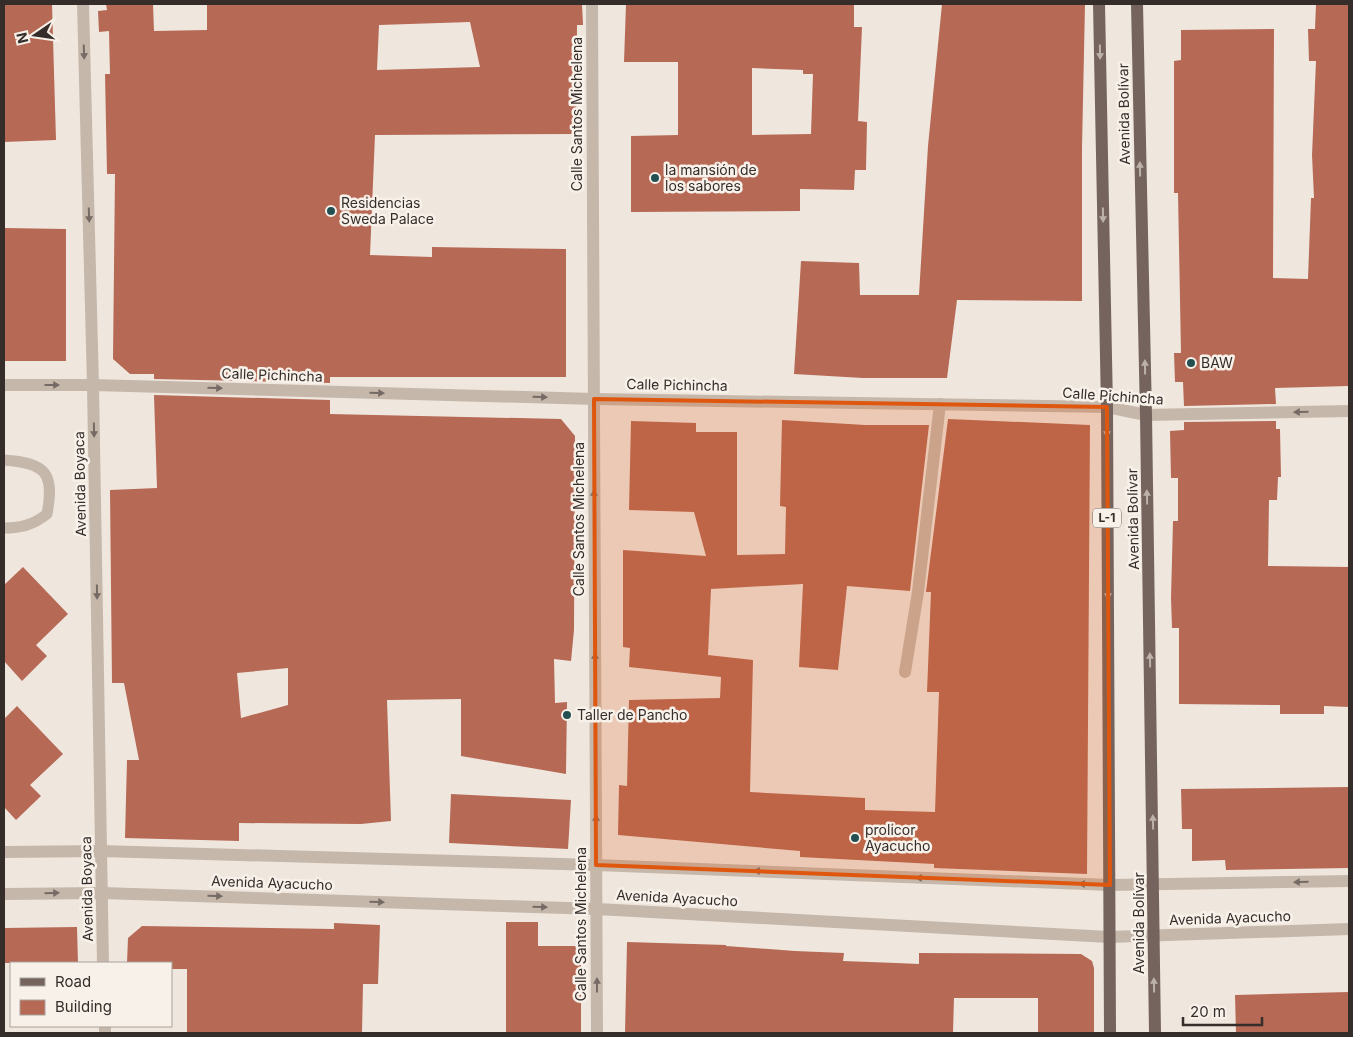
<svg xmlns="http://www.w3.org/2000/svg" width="1353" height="1037" font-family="Inter,sans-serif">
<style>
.building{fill:#b66955;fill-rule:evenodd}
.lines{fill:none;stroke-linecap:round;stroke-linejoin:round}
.service{stroke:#c6b7ab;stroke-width:11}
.minor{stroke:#c6b7ab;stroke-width:12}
.tertiary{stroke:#c6b7ab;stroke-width:12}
.primary{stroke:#75645d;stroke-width:12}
.oneway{fill:#766b64}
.oneway2{fill:#bcb2ab}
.marked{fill:#df570e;fill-opacity:0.2;stroke:#df570e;stroke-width:4;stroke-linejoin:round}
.poi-dot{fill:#244f51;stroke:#f7f1ea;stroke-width:2}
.labels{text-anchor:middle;stroke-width:5;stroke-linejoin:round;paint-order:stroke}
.shield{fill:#f7f1ea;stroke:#6f6864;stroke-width:1}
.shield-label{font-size:12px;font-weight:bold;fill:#352d2a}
.street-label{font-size:14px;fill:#352d2a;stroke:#f7f1ea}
.poi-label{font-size:14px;fill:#352d2a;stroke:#f7f1ea;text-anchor:start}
</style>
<rect width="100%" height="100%" fill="#efe7de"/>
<g class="building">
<polygon points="4,4 52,4 56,140 4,142"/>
<path d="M106 4H153L154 31 207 30V4H582L583 25H577L576 134 375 135 370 255 432 257V247L566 249V377H330V383L154 379V374H130L113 359 115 174H107L105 74H110L109 31 99 32 98 11 107 10ZM470 22 480 67 377 70 379 25Z"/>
<path d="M626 4H854V27H862L858 121 867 122 866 170H855L854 190 800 189V211L631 212V136L678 135V62H624ZM752 68 803 70V74H813L811 134 752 135Z"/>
<polygon points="942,4 1085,4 1082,148 1082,301 957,300 947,378 863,378 794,374 801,261 859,263 860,295 919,295 928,146"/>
<polygon points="1316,4 1349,4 1349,386 1275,388 1276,404 1184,406 1183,382 1175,382 1174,353 1181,353 1178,193 1174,193 1174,61 1181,60 1181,30 1274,29 1273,278 1308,279 1311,198 1314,198 1312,155 1316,61 1309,61 1308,29 1315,29"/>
<polygon points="4,228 66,229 66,361 4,361"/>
<path d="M154 395 330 400V414L561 419 575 436 574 630 571 661 554 659 555 703 567 702 566 774 461 756V699L387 700 391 821 361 824 239 823V841L125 838 127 760H139L124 683H112L110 490 157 488ZM288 668V705L241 718 237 673Z"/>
<polygon points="948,419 1090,425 1087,874 934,868 934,864 800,857 800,851 618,835 619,785 627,786 629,700 720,698 721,677 629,667 630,648 623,647 623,550 706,556 694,512 629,510 631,421 696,423 696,432 737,432 737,555 785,554 786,507 780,506 782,420 865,425 929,425 910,591 847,586 838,670 799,667 803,584 711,589 708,655 753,660 750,792 865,798 865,810 935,812 939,692 927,692 931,592 926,592"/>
<polygon points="1276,421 1276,429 1280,429 1281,477 1278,477 1277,500 1269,500 1268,566 1349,567 1349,707 1324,706 1324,714 1280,714 1280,705 1179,704 1179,628 1172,628 1171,598 1173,521 1178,521 1178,478 1171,478 1170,431 1184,430 1184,422"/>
<polygon points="23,567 68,614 36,645 47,656 22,681 4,661 4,585"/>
<polygon points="17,706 63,754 30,785 41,796 16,820 4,807 4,719"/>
<polygon points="1349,787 1349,868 1226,870 1225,860 1192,861 1192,829 1182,829 1181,789"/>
<polygon points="451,794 571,800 568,849 449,843"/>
<polygon points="506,922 538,922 538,946 581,946 581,1033 506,1033"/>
<polygon points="334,923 380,925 378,984 363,984 362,1033 187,1033 187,969 171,969 171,963 127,963 128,938 142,926 334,929"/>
<polygon points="77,927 78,963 4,963 4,928"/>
<polygon points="627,942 726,945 726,946 795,951 844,953 843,961 896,963 919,964 919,953 1081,954 1092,961 1094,968 1094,1033 1038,1033 1038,998 954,998 953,1033 625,1033"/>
<polygon points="1349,992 1349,1033 1236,1033 1235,995"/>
</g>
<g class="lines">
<path class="service" d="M4 460C45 463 55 472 47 514 33 525 21 528 4 528"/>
<g class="minor">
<polyline points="83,4 93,385 103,963"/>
<polyline points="592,4 597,1033"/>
<polyline points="4,385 93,385 594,399 1107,407 1146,415 1349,411"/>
<polyline points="905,672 918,592 940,404"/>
<polyline points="105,1026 105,1033"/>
</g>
<g class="tertiary">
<polyline points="4,852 101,851 596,865 1110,885 1349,881"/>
<polyline points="4,894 102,893 597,909 1109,937 1349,929"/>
</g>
<g class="primary">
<polyline points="1099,4 1107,407 1110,1033"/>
<polyline points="1137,4 1146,415 1155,1033"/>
</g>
</g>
<defs><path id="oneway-solid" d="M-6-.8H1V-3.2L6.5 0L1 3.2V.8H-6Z" transform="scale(1.25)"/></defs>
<g class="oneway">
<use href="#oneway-solid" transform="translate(84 52) rotate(88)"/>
<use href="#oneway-solid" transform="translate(89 215) rotate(88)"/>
<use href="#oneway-solid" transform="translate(52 385)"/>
<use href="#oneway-solid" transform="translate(215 388) rotate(2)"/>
<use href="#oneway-solid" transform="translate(377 393) rotate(2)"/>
<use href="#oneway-solid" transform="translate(540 397) rotate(2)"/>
<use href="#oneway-solid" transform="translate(1301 412) rotate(179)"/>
<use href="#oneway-solid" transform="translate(94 430) rotate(89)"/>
<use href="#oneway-solid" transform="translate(594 497) rotate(-90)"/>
<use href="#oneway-solid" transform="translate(97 592) rotate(89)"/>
<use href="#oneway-solid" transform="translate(595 660) rotate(-90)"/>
<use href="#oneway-solid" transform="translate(596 822) rotate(-90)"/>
<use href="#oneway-solid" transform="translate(761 871) rotate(-178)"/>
<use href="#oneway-solid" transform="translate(923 878) rotate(-178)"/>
<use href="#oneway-solid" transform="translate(1301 882) rotate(179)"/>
<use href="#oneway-solid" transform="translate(1086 884) rotate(-178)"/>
<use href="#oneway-solid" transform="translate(52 893) rotate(-1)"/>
<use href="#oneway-solid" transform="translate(215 896) rotate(2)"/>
<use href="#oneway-solid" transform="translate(377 902) rotate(2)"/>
<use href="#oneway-solid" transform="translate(540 907) rotate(2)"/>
<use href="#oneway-solid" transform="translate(597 985) rotate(-90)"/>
</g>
<g class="oneway2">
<use href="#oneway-solid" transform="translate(1100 52) rotate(89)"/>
<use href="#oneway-solid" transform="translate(1140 169) rotate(-91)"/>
<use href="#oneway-solid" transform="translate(1103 215) rotate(89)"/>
<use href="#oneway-solid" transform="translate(1145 367) rotate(-91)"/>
<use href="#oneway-solid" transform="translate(1107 430) rotate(90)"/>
<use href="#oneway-solid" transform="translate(1147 497) rotate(-91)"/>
<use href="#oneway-solid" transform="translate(1108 592) rotate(90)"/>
<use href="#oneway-solid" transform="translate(1150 660) rotate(-91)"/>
<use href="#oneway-solid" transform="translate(1153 822) rotate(-91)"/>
<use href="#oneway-solid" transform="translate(1154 985) rotate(-91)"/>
</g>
<path class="marked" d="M594 399 1107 407 1110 885 596 865Z"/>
<g class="poi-dot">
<circle cx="655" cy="178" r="5"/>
<circle cx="331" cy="211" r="5"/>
<circle cx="1191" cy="363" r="5"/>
<circle cx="567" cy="715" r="5"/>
<circle cx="855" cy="838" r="5"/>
</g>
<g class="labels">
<rect class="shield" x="1093" y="508.5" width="28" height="19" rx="4"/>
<g class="shield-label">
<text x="1107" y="522">L-1</text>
</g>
<g class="street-label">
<text transform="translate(577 114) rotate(-90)" y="5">Calle Santos Michelena</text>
<text transform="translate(1124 114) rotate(-91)" y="5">Avenida Bolívar</text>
<text transform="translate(272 375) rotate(2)" y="5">Calle Pichincha</text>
<text transform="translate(677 385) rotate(1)" y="5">Calle Pichincha</text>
<text transform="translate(1113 396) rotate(4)" y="5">Calle Pichincha</text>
<text transform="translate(80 484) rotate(-91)" y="5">Avenida Boyaca</text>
<text transform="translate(579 519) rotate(-90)" y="5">Calle Santos Michelena</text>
<text transform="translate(1133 519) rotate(-91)" y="5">Avenida Bolívar</text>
<text transform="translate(272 883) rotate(2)" y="5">Avenida Ayacucho</text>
<text transform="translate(87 889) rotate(-91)" y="5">Avenida Boyaca</text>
<text transform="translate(677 898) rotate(3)" y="5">Avenida Ayacucho</text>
<text transform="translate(1230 918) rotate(-2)" y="5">Avenida Ayacucho</text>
<text transform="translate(1139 923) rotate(-90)" y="5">Avenida Bolívar</text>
<text transform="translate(581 924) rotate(-90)" y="5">Calle Santos Michelena</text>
</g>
<g class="poi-label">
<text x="665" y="175">la mansión de<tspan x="665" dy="16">los sabores</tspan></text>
<text x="341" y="208">Residencias<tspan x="341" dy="16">Sweda Palace</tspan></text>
<text x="1201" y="368">BAW</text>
<text x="577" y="720">Taller de Pancho</text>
<text x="865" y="835">prolicor<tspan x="865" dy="16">Ayacucho</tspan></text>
</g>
</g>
<rect width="1353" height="1037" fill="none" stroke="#352d2a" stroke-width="10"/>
<rect x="10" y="962" width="162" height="65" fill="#f7f1ea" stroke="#a9a39d"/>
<rect x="20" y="978" width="25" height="8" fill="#75645d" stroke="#a9a39d"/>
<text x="55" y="987" font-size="15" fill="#352d2a">Road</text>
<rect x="20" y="1000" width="25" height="15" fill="#b66955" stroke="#a9a39d"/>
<text x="55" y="1012" font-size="15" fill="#352d2a">Building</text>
<g transform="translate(35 35) rotate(257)" stroke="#f7f1ea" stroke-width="4" paint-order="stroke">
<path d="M0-4L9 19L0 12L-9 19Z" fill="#352d2a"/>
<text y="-8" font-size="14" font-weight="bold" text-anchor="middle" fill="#352d2a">N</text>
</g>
<path d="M1183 1017v8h79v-8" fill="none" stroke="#352d2a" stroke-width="2.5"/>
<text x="1190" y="1017" font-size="15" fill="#352d2a" stroke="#f7f1ea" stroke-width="4" paint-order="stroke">20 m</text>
</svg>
